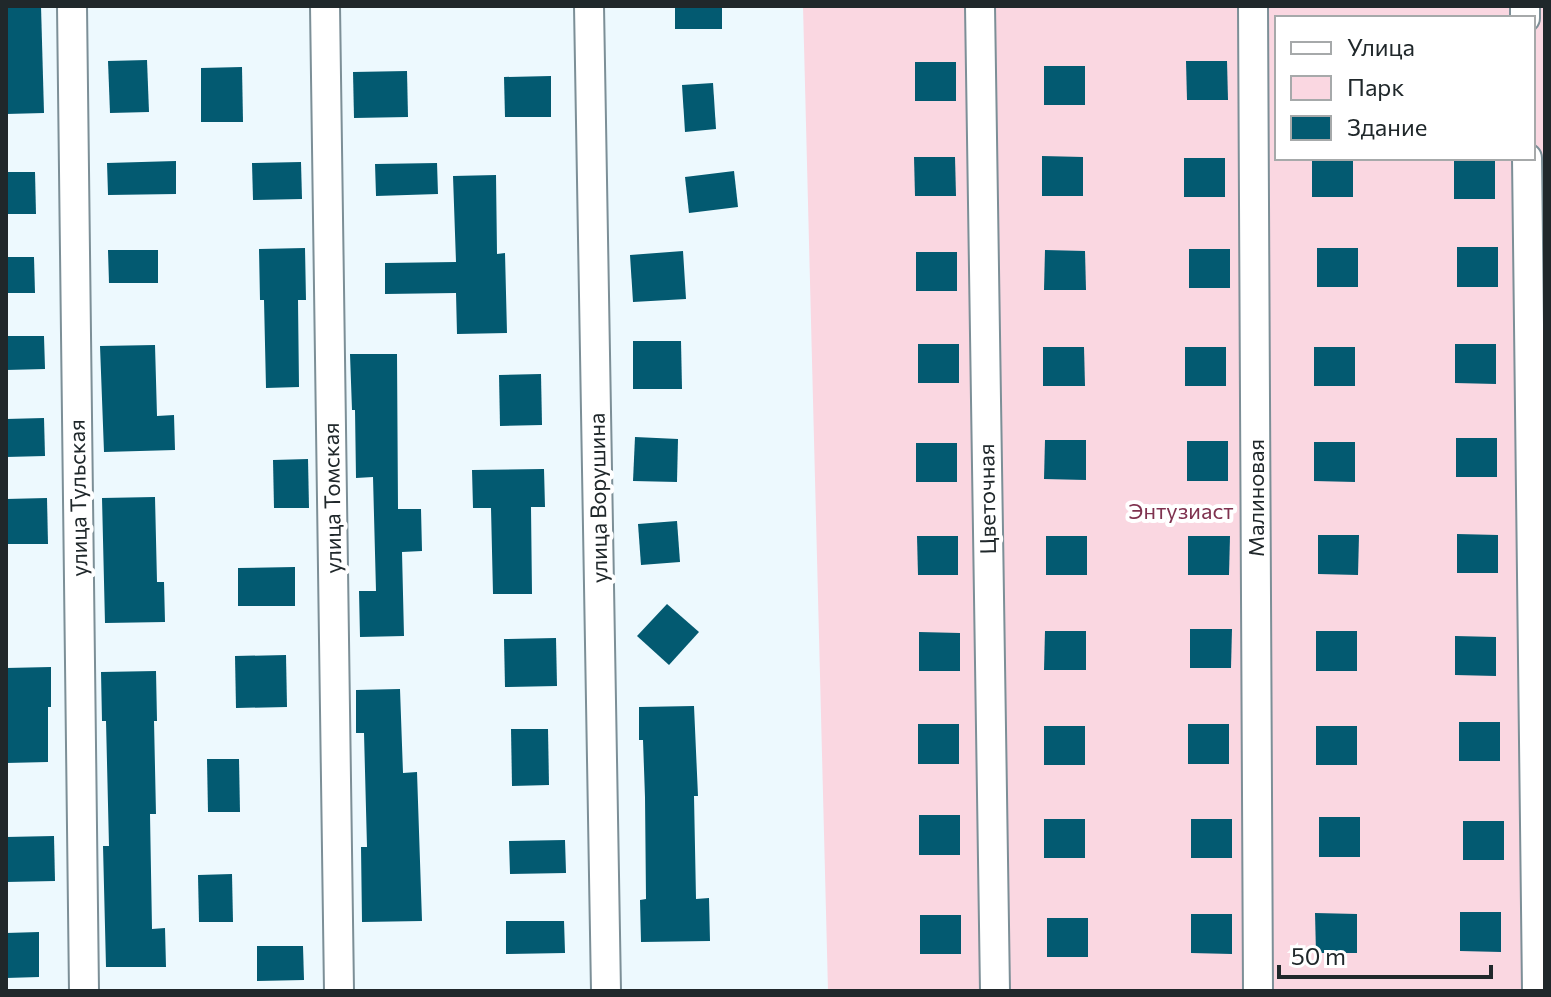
<svg xmlns="http://www.w3.org/2000/svg" width="1551" height="997" font-family="Commissioner,sans-serif">
<style>
.green{fill:#fad7e1;fill-rule:evenodd}
.building{fill:#035a71}
.lines{fill:none;stroke-linecap:round;stroke-linejoin:round}
.street-casing{stroke:#7c8f97;stroke-width:32}
.street{stroke:#fff;stroke-width:28}
.labels{text-anchor:middle;stroke-width:8;stroke-linejoin:round;paint-order:stroke}
.street-label{font-size:22px;fill:#20282b;stroke:#fff}
.park-label{font-size:22px;fill:#7f324f;stroke:#fff}
</style>
<rect width="100%" height="100%" fill="#edf9fe"/>
<path class="green" d="M803 6H1545V991H828ZM1277 18H1533V158H1277Z"/>
<g class="building">
<polygon points="6,6 41,6 44,113 6,114"/>
<rect x="675" y="6" width="47" height="23"/>
<polygon points="147,60 149,112 110,113 108,61"/>
<polygon points="1186,61 1227,61 1228,100 1187,100"/>
<rect x="915" y="62" width="41" height="39"/>
<rect x="1044" y="66" width="41" height="39"/>
<polygon points="242,67 243,122 201,122 201,68"/>
<polygon points="407,71 408,117 354,118 353,72"/>
<polygon points="551,76 551,117 505,117 504,77"/>
<polygon points="713,83 716,129 685,132 682,85"/>
<polygon points="1042,156 1083,157 1083,196 1042,196"/>
<polygon points="914,157 955,157 956,196 915,196"/>
<rect x="1184" y="158" width="41" height="39"/>
<rect x="1312" y="158" width="41" height="39"/>
<polygon points="1454,159 1495,160 1495,199 1454,199"/>
<polygon points="176,161 176,194 108,195 107,163"/>
<polygon points="301,162 302,199 253,200 252,163"/>
<polygon points="437,163 438,194 376,196 375,164"/>
<polygon points="734,171 738,207 689,213 685,177"/>
<polygon points="6,172 35,172 36,214 6,214"/>
<polygon points="496,175 497,254 505,253 507,333 457,334 456,293 385,294 385,263 456,262 453,176"/>
<rect x="1457" y="247" width="41" height="40"/>
<polygon points="305,248 306,300 298,300 299,387 266,388 264,300 260,300 259,249"/>
<rect x="1317" y="248" width="41" height="39"/>
<rect x="1189" y="249" width="41" height="39"/>
<polygon points="108,250 158,250 158,283 109,283"/>
<polygon points="1045,250 1085,251 1086,290 1044,290"/>
<polygon points="683,251 686,299 633,302 630,255"/>
<rect x="916" y="252" width="41" height="39"/>
<polygon points="6,257 34,257 35,293 6,293"/>
<polygon points="6,336 44,336 45,369 6,370"/>
<polygon points="633,341 681,341 682,389 633,389"/>
<rect x="918" y="344" width="41" height="39"/>
<polygon points="1455,344 1496,344 1496,384 1455,383"/>
<polygon points="155,345 157,416 174,415 175,450 104,452 100,346"/>
<polygon points="1043,347 1084,347 1085,386 1043,386"/>
<rect x="1185" y="347" width="41" height="39"/>
<rect x="1314" y="347" width="41" height="39"/>
<polygon points="350,354 397,354 398,509 421,509 422,551 402,552 404,636 360,637 359,591 376,591 373,477 356,478 355,410 352,410"/>
<polygon points="541,374 542,425 500,426 499,375"/>
<polygon points="44,418 45,456 6,457 6,419"/>
<polygon points="635,437 678,439 677,482 633,481"/>
<rect x="1456" y="438" width="41" height="39"/>
<polygon points="1045,440 1086,440 1086,480 1044,479"/>
<rect x="1187" y="441" width="41" height="40"/>
<polygon points="1314,442 1355,442 1355,482 1314,481"/>
<rect x="916" y="443" width="41" height="39"/>
<polygon points="308,459 309,508 274,508 273,460"/>
<polygon points="544,469 545,507 531,507 532,594 493,594 491,508 473,508 472,470"/>
<polygon points="155,497 157,582 164,582 165,622 105,623 102,498"/>
<polygon points="47,498 48,544 6,544 6,499"/>
<polygon points="677,521 680,562 641,565 638,524"/>
<polygon points="1457,534 1498,535 1498,573 1457,573"/>
<polygon points="1318,535 1359,535 1358,575 1318,574"/>
<polygon points="917,536 958,536 958,575 918,575"/>
<rect x="1046" y="536" width="41" height="39"/>
<polygon points="1188,536 1230,536 1229,575 1188,575"/>
<polygon points="295,567 295,606 238,606 238,568"/>
<polygon points="667,604 699,632 669,665 637,636"/>
<polygon points="1190,629 1232,629 1231,668 1190,668"/>
<polygon points="1045,631 1086,631 1086,670 1044,670"/>
<rect x="1316" y="631" width="41" height="40"/>
<polygon points="919,632 960,633 960,671 919,671"/>
<polygon points="1455,636 1496,637 1496,676 1455,675"/>
<polygon points="556,638 557,686 505,687 504,639"/>
<polygon points="286,655 287,707 236,708 235,656"/>
<polygon points="51,667 51,707 48,707 48,762 6,763 6,668"/>
<polygon points="156,671 157,721 154,721 156,814 150,814 152,929 165,928 166,967 106,967 103,846 109,846 106,721 102,721 101,672"/>
<polygon points="400,689 403,773 417,772 422,921 362,922 361,847 367,847 364,733 356,733 356,690"/>
<polygon points="694,706 698,796 694,796 696,899 709,898 710,941 641,942 640,900 646,899 645,797 643,740 639,740 639,707"/>
<rect x="1459" y="722" width="41" height="39"/>
<rect x="918" y="724" width="41" height="40"/>
<rect x="1188" y="724" width="41" height="40"/>
<rect x="1044" y="726" width="41" height="39"/>
<rect x="1316" y="726" width="41" height="39"/>
<polygon points="511,729 548,729 549,785 512,786"/>
<polygon points="207,759 239,759 240,812 208,812"/>
<rect x="919" y="815" width="41" height="40"/>
<rect x="1319" y="817" width="41" height="40"/>
<rect x="1044" y="819" width="41" height="39"/>
<rect x="1191" y="819" width="41" height="39"/>
<rect x="1463" y="821" width="41" height="39"/>
<polygon points="54,836 55,881 6,882 6,837"/>
<polygon points="565,840 566,873 510,874 509,841"/>
<polygon points="232,874 233,922 199,922 198,875"/>
<polygon points="1460,912 1501,912 1501,952 1460,951"/>
<polygon points="1315,913 1357,914 1357,953 1316,953"/>
<polygon points="1191,914 1232,914 1232,954 1191,953"/>
<rect x="920" y="915" width="41" height="39"/>
<rect x="1047" y="918" width="41" height="39"/>
<polygon points="506,921 564,921 565,953 506,954"/>
<polygon points="39,932 39,977 6,978 6,933"/>
<polygon points="257,946 303,946 304,980 257,981"/>
</g>
<g class="lines">
<g class="street-casing">
<g id="street">
<polyline points="72,6 84,991"/>
<polyline points="325,6 339,991"/>
<polyline points="589,6 606,991"/>
<polyline points="980,6 995,991"/>
<polyline points="1253,6 1258,991"/>
<polyline points="1525,6 1525,18"/>
<polyline points="1527,158 1537,991"/>
</g>
</g>
<use href="#street" class="street"/>
</g>
<g class="labels">
<g class="street-label">
<text transform="translate(78 498) rotate(-91)" y="8">улица Тульская</text>
<text transform="translate(332 498) rotate(-91)" y="8">улица Томская</text>
<text transform="translate(598 498) rotate(-91)" y="8">улица Ворушина</text>
<text transform="translate(1256 498) rotate(-90)" y="8">Малиновая</text>
<text transform="translate(987 499) rotate(-91)" y="8">Цветочная</text>
</g>
<g class="park-label">
<text x="1181" y="519">Энтузиаст</text>
</g>
</g>
<rect width="1551" height="997" fill="none" stroke="#20282b" stroke-width="16"/>
<rect x="1275" y="16" width="260" height="144" fill="#ffffff" stroke="#a6a9aa" stroke-width="2"/>
<rect x="1291" y="42" width="40" height="12" fill="#ffffff" stroke="#a6a9aa" stroke-width="2"/>
<text x="1347" y="56" font-size="24" fill="#20282b">Улица</text>
<rect x="1291" y="76" width="40" height="24" fill="#fad7e1" stroke="#a6a9aa" stroke-width="2"/>
<text x="1347" y="96" font-size="24" fill="#20282b">Парк</text>
<rect x="1291" y="116" width="40" height="24" fill="#035a71" stroke="#a6a9aa" stroke-width="2"/>
<text x="1347" y="136" font-size="24" fill="#20282b">Здание</text>
<path d="M1279 965v12h212v-12" fill="none" stroke="#20282b" stroke-width="4"/>
<text x="1291" y="965" font-size="24" fill="#20282b" stroke="#ffffff" stroke-width="6" paint-order="stroke">50 m</text>
</svg>
